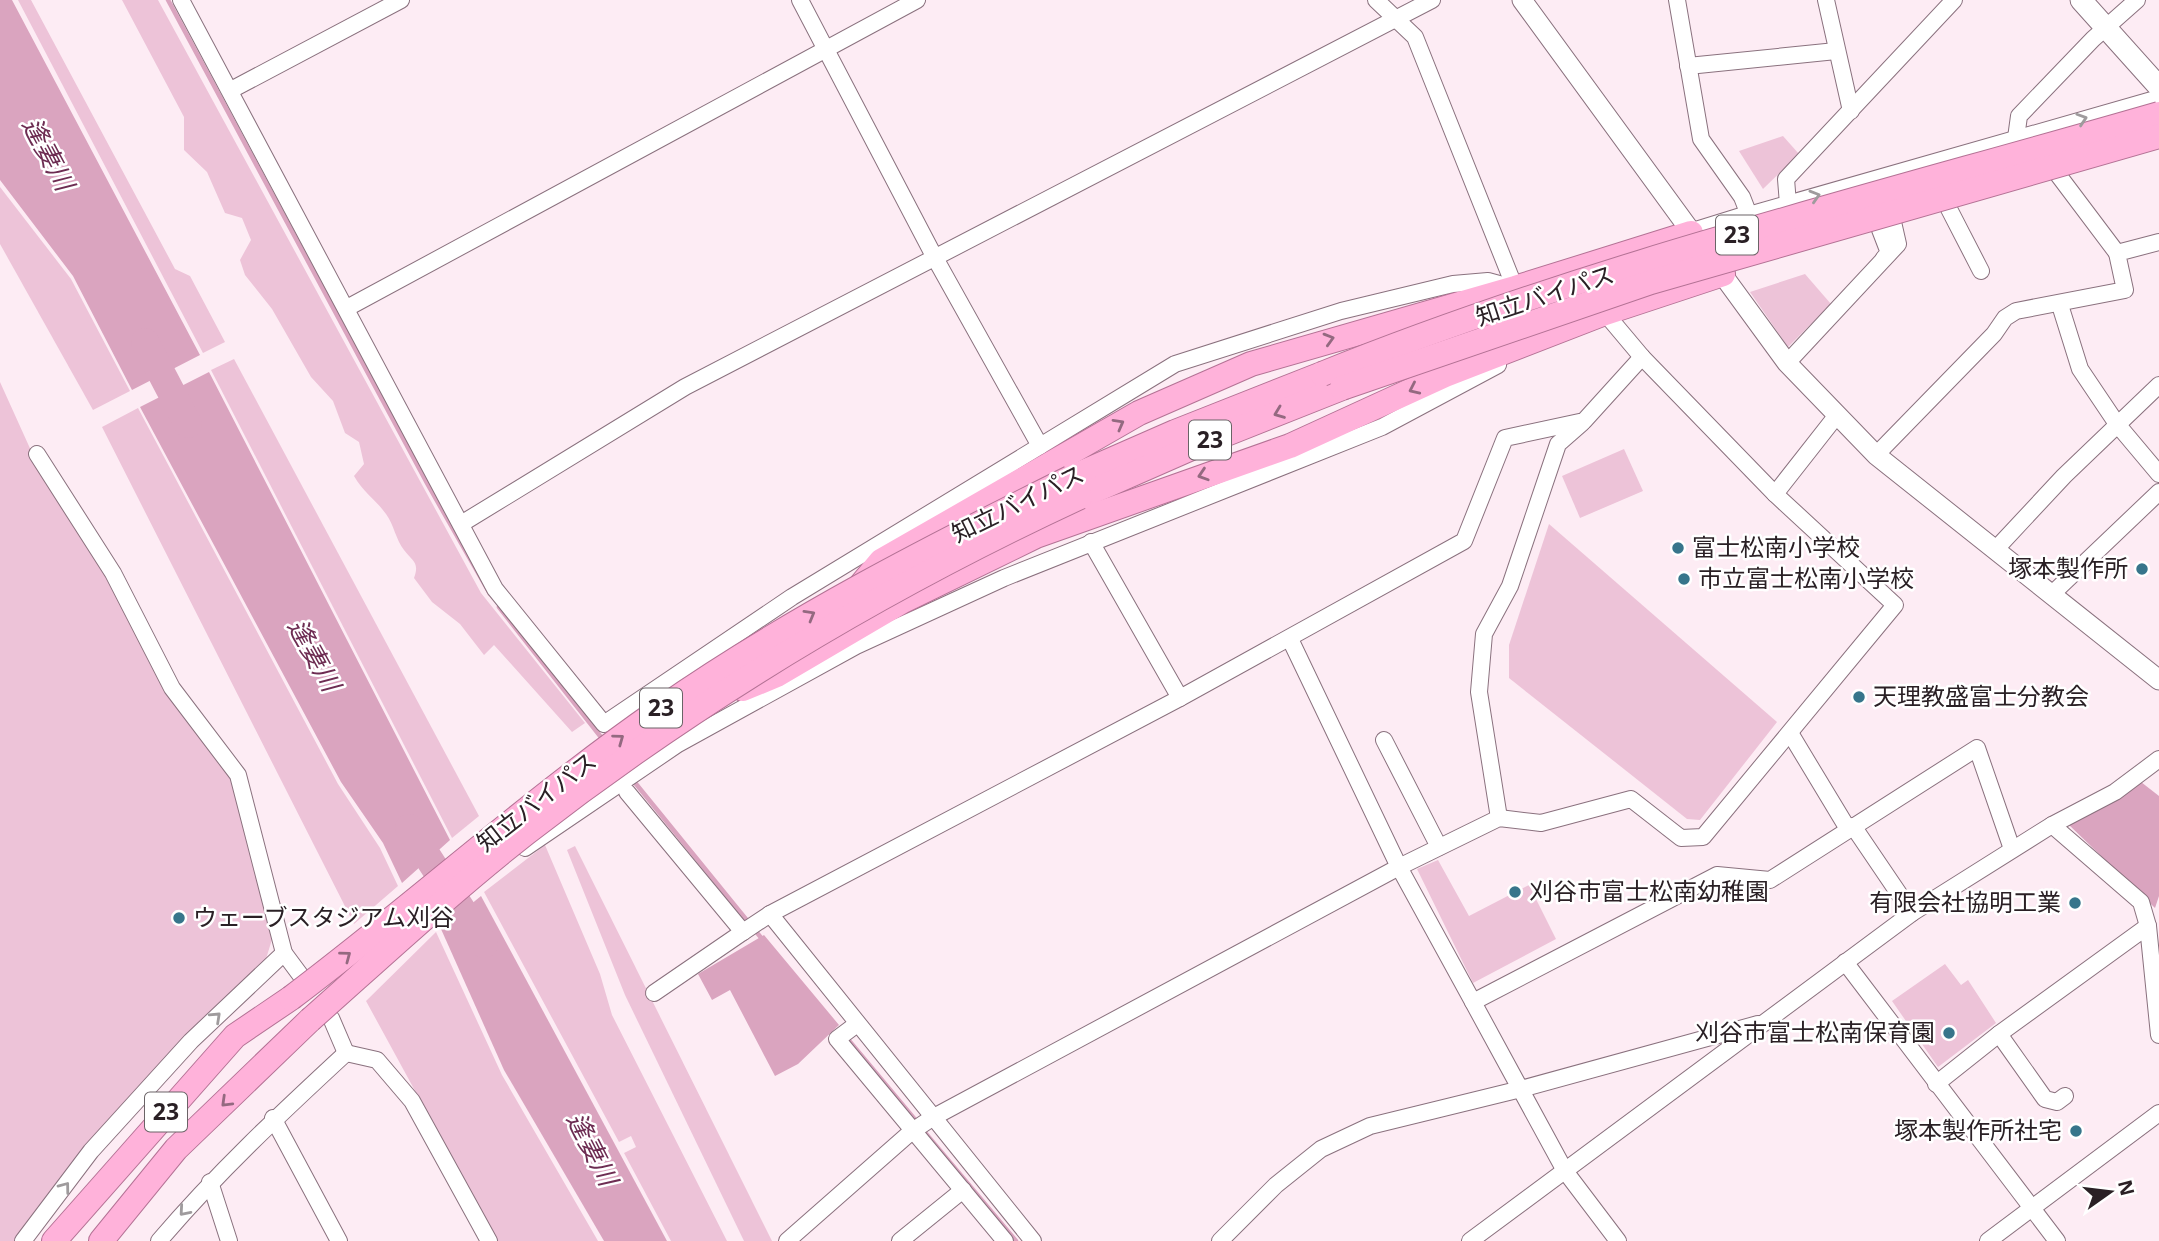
<svg xmlns="http://www.w3.org/2000/svg" width="2159" height="1241" font-family="'Noto Sans','Noto Sans JP',sans-serif">
<style>
.green{fill:#edc3d8}
.water{fill:#daa4bf}
.lines{fill:none;stroke-linecap:round;stroke-linejoin:round}
.stream{stroke:#daa4bf;stroke-width:4.5}
.river{stroke:#daa4bf;stroke-width:28}
.minor-casing{stroke:#8a717e;stroke-width:18}
.tertiary-casing{stroke:#8a717e;stroke-width:21}
.secondary-casing{stroke:#8a717e;stroke-width:23}
.trunk-casing{stroke:#b47295;stroke-width:26}
.minor{stroke:#fff;stroke-width:16}
.tertiary{stroke:#fff;stroke-width:19}
.secondary{stroke:#fff;stroke-width:21}
.trunk{stroke:#ffb2da;stroke-width:24}
.trunk-bridge-casing{stroke:#b47295;stroke-width:26;stroke-linecap:butt}
.trunk-bridge{stroke:#ffb2da;stroke-width:24}
.oneway{stroke:#9f9b9d}
.oneway2{stroke:#946980}
.poi-dot{fill:#37758b;stroke:#fff;stroke-width:2.5}
.labels{text-anchor:middle;stroke-width:5;stroke-linejoin:round;paint-order:stroke}
.shield{fill:#fff;stroke:#6a6366;stroke-width:2}
.shield-label{font-size:23px;font-weight:bold;fill:#2a2025}
.street-label{font-size:24px;fill:#2a2025;stroke:#fff}
.poi-label{font-size:24px;fill:#2a2025;stroke:#fff;text-anchor:start}
.water-label{font-size:26px;font-style:italic;fill:#6d2c52;stroke:#fff}
</style>
<rect width="100%" height="100%" fill="#fdecf4"/>
<g class="green">
<polygon points="18,0 31,0 175,269 190,276 225,342 203,353"/>
<path d="M122 0H158L481 593 585 723 572 732 494 645 484 655 460 624 432 602 414 578C420 562 412 561 404 550 396 540 394 525 386 514 376 500 364 493 354 476L364 464 359 442 345 433 333 401 311 377 272 309 245 275 240 260 251 240 242 218 225 213 207 172 184 150V117Z"/>
<polygon points="1783,136 1799,154 1763,189 1739,151"/>
<polygon points="0,187 71,279 130,391 93,410 0,244"/>
<polygon points="1805,274 1831,304 1788,347 1750,292"/>
<polygon points="234,359 479,816 452,838 211,370"/>
<polygon points="0,382 33,455 232,775 274,933 265,962 16,1241 0,1241"/>
<polygon points="138,408 338,784 380,848 398,886 354,924 102,427"/>
<polygon points="1624,449 1643,491 1580,518 1562,476"/>
<polygon points="1549,524 1777,722 1700,820 1687,819 1509,678 1509,645"/>
<polygon points="545,845 600,974 612,1015 727,1241 671,1241 624,1153 636,1147 631,1136 619,1142 484,892"/>
<polygon points="575,846 772,1241 744,1241 625,995 567,850"/>
<polygon points="1438,860 1469,916 1529,885 1556,939 1473,983 1417,869"/>
<polygon points="436,932 502,1075 598,1241 497,1241 366,1001"/>
<polygon points="1945,964 1961,985 1968,980 1996,1023 1938,1067 1892,1001"/>
</g>
<g class="water">
<polygon points="0,0 12,0 200,355 132,390 73,276 0,180"/>
<polygon points="209,372 450,840 402,883 383,843 341,782 140,407"/>
<polygon points="2141,782 2159,796 2159,896 2155,908 2068,824"/>
<polygon points="481,896 667,1241 604,1241 504,1070 441,929"/>
<polygon points="764,935 839,1025 798,1064 775,1076 730,990 712,1000 698,974"/>
</g>
<g class="lines">
<g class="stream">
<polyline points="168,0 428,485 490,594"/>
<polyline points="499,607 604,741"/>
<polyline points="632,779 763,940"/>
<polyline points="846,1037 917,1122"/>
<polyline points="922,1129 1016,1241"/>
</g>
<g class="river">
<polyline points="145,342 188,424"/>
<polyline points="409,828 484,944"/>
</g>
<g class="minor-casing">
<g id="minor">
<polyline points="181,0 495,589 604,724 792,597 1175,364 1341,311 1453,284 1488,281 1510,287"/>
<polyline points="800,0 935,258 1040,446"/>
<polyline points="1376,0 1415,37 1515,288"/>
<polyline points="1677,0 1701,139 1742,197 1749,215 2159,98"/>
<polyline points="1826,0 1851,111"/>
<polyline points="1688,66 1836,51"/>
<polyline points="231,90 401,0"/>
<polyline points="2016,138 2019,116 2093,39 2137,0"/>
<polyline points="2056,172 2117,253"/>
<polyline points="1788,204 1786,179 1954,0"/>
<polyline points="1948,207 1981,271"/>
<polyline points="1879,227 1889,253 1884,258"/>
<polyline points="2060,305 2080,369 2117,424 2159,474"/>
<polyline points="347,308 917,0"/>
<polyline points="1787,363 1898,244 1893,222"/>
<polyline points="37,454 113,573 172,688 238,775 284,953 304,980"/>
<polyline points="1876,455 1994,334 2005,318 2016,311 2125,290 2117,253 2159,242"/>
<polyline points="1775,494 1837,415"/>
<polyline points="461,524 685,387 1432,0"/>
<polyline points="1091,542 1180,698"/>
<polyline points="1995,550 2064,476 2159,385"/>
<polyline points="2052,594 2159,492"/>
<polyline points="1290,639 1399,867 1473,1002 1565,1171 1618,1241"/>
<polyline points="1790,733 1848,829"/>
<polyline points="1384,740 1439,847"/>
<polyline points="627,792 743,932 654,993"/>
<polyline points="1499,818 1479,692 1484,634 1510,586 1558,444 1582,423"/>
<polyline points="2052,825 2141,902 2148,926"/>
<polyline points="1853,826 1912,913"/>
<polyline points="525,848 678,744 856,646 1004,578 1382,427 1498,365"/>
<polyline points="770,914 1033,1241"/>
<polyline points="743,932 770,914 1180,698 1464,541 1505,438 1584,421 1642,357"/>
<polyline points="1845,962 2057,1241"/>
<polyline points="1473,1002 1717,875 1770,880 1977,748 2012,849"/>
<polyline points="331,1018 346,1053"/>
<polyline points="857,1024 837,1039 1005,1241"/>
<polyline points="1999,1034 2045,1099 2057,1102 2065,1096"/>
<polyline points="346,1053 377,1060 412,1101 489,1241"/>
<polyline points="1936,1084 1999,1034 2148,926 2159,1035"/>
<polyline points="273,1118 339,1241"/>
<polyline points="210,1182 229,1241"/>
<polyline points="23,1241 91,1151 191,1041 284,953"/>
<path d="M159 1241C217 1173 280 1114 346 1053"/>
<polyline points="787,1241 911,1132 932,1118 1399,867 1499,818 1541,823 1631,799 1681,838 1703,837 1895,605 1775,494 1642,357 1605,313"/>
<polyline points="900,1241 963,1190"/>
<polyline points="1220,1241 1276,1185 1321,1149 1370,1126 1521,1089 1758,1024"/>
<polyline points="1470,1241 1912,913 2052,825 2115,792 2159,759"/>
<polyline points="1988,1241 2159,1113"/>
</g>
</g>
<g class="tertiary-casing">
<g id="tertiary">
<polyline points="1522,0 1787,363 1876,455 2159,680"/>
<polyline points="1691,233 1749,215"/>
</g>
</g>
<g class="secondary-casing">
<polyline id="secondary" points="2081,0 2159,87"/>
</g>
<g class="trunk-casing">
<g id="trunk">
<polyline points="1070,478 1175,432 1322,374"/>
<polyline points="1080,497 1196,446 1342,388"/>
<polyline points="860,586 881,561 1139,413 1251,364 1515,288 1691,233"/>
<polyline points="743,689 777,675 903,601 1036,536 1290,446 1445,375 1605,313 1723,274"/>
<polyline points="54,1241 235,1036 291,998"/>
<polyline points="101,1241 176,1149 310,1020"/>
</g>
</g>
<use href="#minor" class="minor"/>
<use href="#tertiary" class="tertiary"/>
<use href="#secondary" class="secondary"/>
<use href="#trunk" class="trunk"/>
<g class="trunk-bridge-casing">
<g id="trunk-bridge">
<path d="M1322 374C1592 265 1879 195 2159 114"/>
<polyline points="1342,388 1651,282 2159,136"/>
<path d="M291 998C416 904 531 799 659 710 788 620 929 548 1070 478"/>
<path d="M310 1020C381 957 451 892 526 833 697 700 884 588 1080 497"/>
</g>
</g>
<use href="#trunk-bridge" class="trunk-bridge"/>
</g>
<defs><path id="oneway-chevron" d="M-2-3.5L2.5 0L-2 3.5" fill="none" stroke-width="1.6" stroke-linecap="round" stroke-linejoin="round" transform="scale(1.75)"/></defs>
<g class="oneway">
<use href="#oneway-chevron" transform="translate(2082 119) rotate(-18)"/>
<use href="#oneway-chevron" transform="translate(1815 196) rotate(-17)"/>
<use href="#oneway-chevron" transform="translate(216 1017) rotate(-43)"/>
<use href="#oneway-chevron" transform="translate(65 1187) rotate(-53)"/>
<use href="#oneway-chevron" transform="translate(184 1211) rotate(131)"/>
</g>
<g class="oneway2">
<use href="#oneway-chevron" transform="translate(1329 339) rotate(-16)"/>
<use href="#oneway-chevron" transform="translate(1414 389) rotate(155)"/>
<use href="#oneway-chevron" transform="translate(1279 413) rotate(159)"/>
<use href="#oneway-chevron" transform="translate(1119 424) rotate(-29)"/>
<use href="#oneway-chevron" transform="translate(1203 475) rotate(162)"/>
<use href="#oneway-chevron" transform="translate(810 615) rotate(-30)"/>
<use href="#oneway-chevron" transform="translate(619 739) rotate(-36)"/>
<use href="#oneway-chevron" transform="translate(346 956) rotate(-37)"/>
<use href="#oneway-chevron" transform="translate(226 1102) rotate(136)"/>
</g>
<g class="poi-dot">
<circle cx="1678" cy="548" r="7"/>
<circle cx="2142" cy="569" r="7"/>
<circle cx="1684" cy="579" r="7"/>
<circle cx="1859" cy="697" r="7"/>
<circle cx="1515" cy="892" r="7"/>
<circle cx="2075" cy="903" r="7"/>
<circle cx="179" cy="918" r="7"/>
<circle cx="1949" cy="1033" r="7"/>
<circle cx="2076" cy="1131" r="7"/>
</g>
<g class="labels">
<g class="shield">
<rect x="1716" y="215.5" width="42" height="39" rx="5"/>
<rect x="1189" y="420.5" width="42" height="39" rx="5"/>
<rect x="640" y="688.5" width="42" height="39" rx="5"/>
<rect x="145" y="1092.5" width="42" height="39" rx="5"/>
</g>
<g class="shield-label">
<text x="1737" y="243">23</text>
<text x="1210" y="448">23</text>
<text x="661" y="716">23</text>
<text x="166" y="1120">23</text>
</g>
<g class="street-label">
<text transform="translate(1545 296) rotate(-18)" y="8">知立バイパス</text>
<text transform="translate(1018 504) rotate(-26)" y="8">知立バイパス</text>
<text transform="translate(537 802) rotate(-38)" y="8">知立バイパス</text>
</g>
<g class="poi-label">
<text x="1692" y="556">富士松南小学校</text>
<text x="2128" y="577" text-anchor="end">塚本製作所</text>
<text x="1698" y="587">市立富士松南小学校</text>
<text x="1873" y="705">天理教盛富士分教会</text>
<text x="1529" y="900">刈谷市富士松南幼稚園</text>
<text x="2061" y="911" text-anchor="end">有限会社協明工業</text>
<text x="193" y="926">ウェーブスタジアム刈谷</text>
<text x="1935" y="1041" text-anchor="end">刈谷市富士松南保育園</text>
<text x="2062" y="1139" text-anchor="end">塚本製作所社宅</text>
</g>
<g class="water-label">
<text transform="translate(48 154) rotate(62)" y="9">逢妻川</text>
<text transform="translate(314 655) rotate(61)" y="9">逢妻川</text>
<text transform="translate(592 1149) rotate(63)" y="9">逢妻川</text>
</g>
</g>
<g transform="translate(2110 1192) rotate(76)" stroke="#ffffff" stroke-width="5" paint-order="stroke">
<path d="M0-5L12 26L0 18L-12 26Z" fill="#2a2025"/>
<text y="-10" font-size="19" font-weight="bold" text-anchor="middle" fill="#2a2025">N</text>
</g>
</svg>
